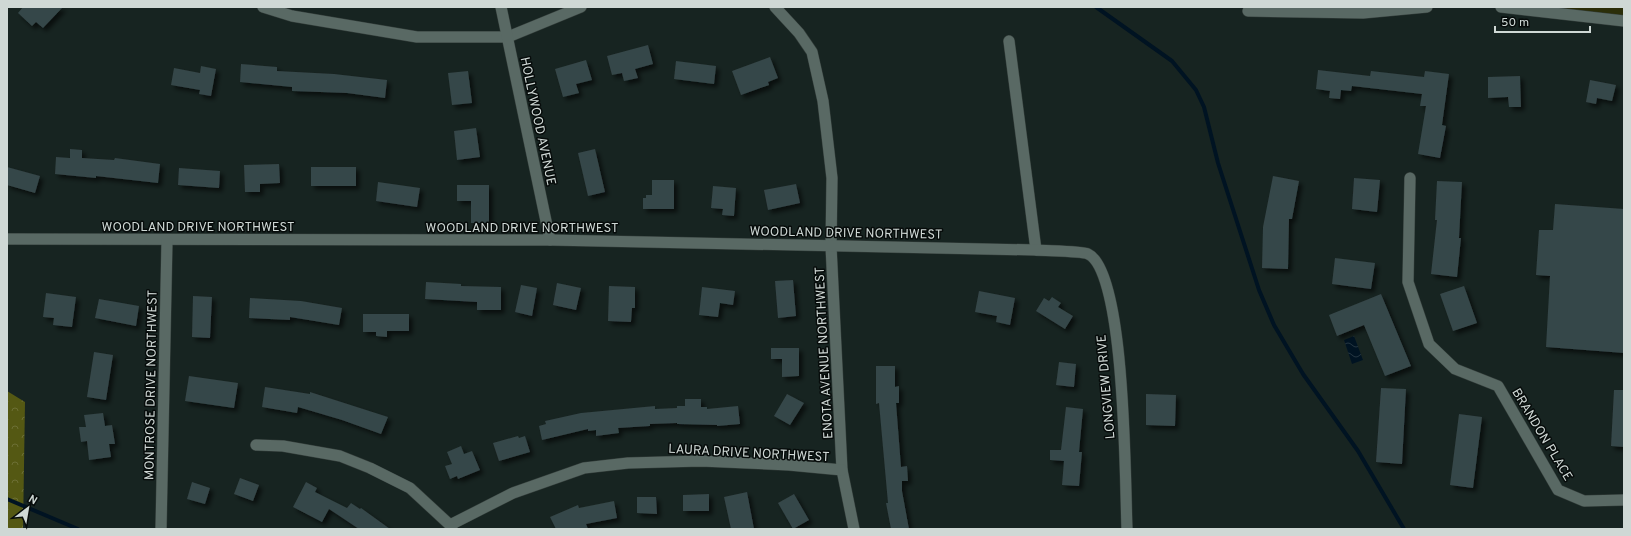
<svg xmlns="http://www.w3.org/2000/svg" width="1631" height="536" font-family="Overpass,sans-serif">
<style>
.forest{fill:url(#forest-crowns)}
.park{fill:#2b2e09}
.water{fill:url(#water-waves)}
.lines{fill:none;stroke-linecap:round;stroke-linejoin:round}
.stream{stroke:#001322;stroke-width:4}
.building{fill:#364648;filter:url(#shadow)}
.minor-casing{stroke:#343e3b;stroke-width:12}
.minor{stroke:#596964;stroke-width:11}
.labels{text-anchor:middle;stroke-width:3;stroke-linejoin:round;paint-order:stroke}
.street-label{font-size:13px;fill:#cfd8d5;stroke:#070c0b}
</style>
<defs>
<pattern id="forest-crowns" width="20" height="18" patternUnits="userSpaceOnUse"><rect width="20" height="18" fill="#545813"/><path d="M2 6a3 3 0 1 1 6 0M12 15a3 3 0 1 1 6 0" fill="none" stroke="#6c6f34"/></pattern>
<pattern id="water-waves" width="16" height="10" patternUnits="userSpaceOnUse"><rect width="16" height="10" fill="#001322"/><path d="M0 5q4-4 8 0t8 0" fill="none" stroke="#243541"/></pattern>
<filter id="shadow"><feDropShadow dx="3.5" dy="3.5" stdDeviation="2" flood-color="#0009"/></filter>
</defs>
<rect width="100%" height="100%" fill="#172421"/>
<polygon class="forest" points="7,391 25,402 23,529 7,529"/>
<polygon class="park" points="1512,7 1624,7 1624,20"/>
<polygon class="water" points="1354,336 1363,360 1352,364 1344,340"/>
<g class="lines">
<g class="stream">
<polyline points="1096,7 1172,61 1196,90 1204,107 1218,163 1259,290 1274,325 1303,374 1358,451 1404,529"/>
<polyline points="7,499 78,529"/>
</g>
</g>
<g class="building">
<polygon points="23,7 63,7 43,28 36,22 32,26 18,13"/>
<polygon points="648,45 653,64 635,69 638,78 624,81 622,73 612,75 607,56"/>
<polygon points="770,57 778,78 768,82 769,85 741,95 732,71"/>
<polygon points="586,60 592,80 576,84 579,93 563,97 555,69"/>
<polygon points="676,61 716,66 714,84 674,79"/>
<polygon points="241,64 277,67 277,71 334,74 387,80 385,98 347,93 292,91 292,87 240,82"/>
<polygon points="201,66 216,69 211,96 199,94 200,90 171,85 174,68 200,73"/>
<polygon points="1318,70 1370,76 1371,71 1424,77 1425,71 1449,74 1442,125 1446,126 1440,158 1418,154 1426,106 1420,106 1422,94 1352,86 1351,91 1341,90 1340,99 1329,98 1330,91 1316,89"/>
<polygon points="468,71 472,103 452,105 448,73"/>
<polygon points="1520,76 1521,107 1509,107 1508,97 1488,98 1488,77"/>
<polygon points="1590,80 1616,85 1612,101 1597,98 1596,104 1586,102"/>
<polygon points="476,128 480,157 457,160 454,131"/>
<polygon points="70,149 82,150 82,158 114,160 115,158 160,164 158,183 96,176 96,178 55,174 56,157 70,158"/>
<polygon points="595,149 605,192 588,196 578,153"/>
<polygon points="279,164 280,183 260,184 260,192 245,192 244,165"/>
<polygon points="7,167 40,176 35,193 7,185"/>
<rect x="311" y="167" width="45" height="19"/>
<polygon points="179,168 220,171 219,188 178,185"/>
<polygon points="1273,176 1299,181 1292,219 1289,219 1288,269 1262,268 1263,227"/>
<polygon points="1354,178 1380,180 1377,212 1352,209"/>
<polygon points="652,180 674,180 674,209 643,209 643,198 646,198 646,195 652,195"/>
<polygon points="1437,181 1462,182 1459,238 1461,238 1457,277 1431,274 1437,220 1435,220"/>
<polygon points="378,182 420,188 417,207 376,201"/>
<polygon points="796,184 800,203 768,210 764,190"/>
<polygon points="457,185 489,185 489,223 471,223 471,201 457,201"/>
<polygon points="713,186 736,188 734,216 722,215 723,209 711,208"/>
<polygon points="1555,204 1624,209 1624,353 1546,347 1550,276 1536,275 1539,230 1553,230"/>
<polygon points="1335,258 1375,263 1371,289 1332,284"/>
<polygon points="793,280 796,316 778,318 775,281"/>
<polygon points="426,282 461,284 461,286 501,287 501,310 477,310 477,302 425,299"/>
<polygon points="557,283 581,288 576,310 553,305"/>
<polygon points="521,285 537,288 532,316 515,312"/>
<polygon points="609,286 635,287 635,308 632,308 631,322 608,321"/>
<polygon points="1464,286 1477,323 1453,331 1440,294"/>
<polygon points="702,287 735,291 733,305 720,303 718,317 699,315"/>
<polygon points="979,291 1015,298 1010,325 996,322 997,316 975,312"/>
<polygon points="46,293 76,297 72,327 53,325 54,318 43,317"/>
<polygon points="1381,294 1411,366 1385,376 1364,325 1337,336 1329,315"/>
<polygon points="193,296 212,297 210,338 192,337"/>
<polygon points="1052,297 1061,303 1058,307 1073,316 1065,329 1036,311 1044,298 1049,301"/>
<polygon points="250,298 301,301 342,308 339,325 290,317 290,320 249,318"/>
<polygon points="99,299 139,306 136,326 95,318"/>
<polygon points="363,314 409,314 409,331 387,331 387,337 376,336 376,332 363,332"/>
<polygon points="771,348 799,348 799,376 782,377 782,359 771,359"/>
<polygon points="94,352 113,355 106,400 87,397"/>
<polygon points="1059,362 1076,364 1074,387 1056,385"/>
<polygon points="876,366 895,366 895,387 899,386 899,403 896,403 901,467 907,466 908,481 902,481 902,491 909,529 891,529 886,503 888,503 879,403 876,404"/>
<polygon points="189,376 238,383 234,408 185,401"/>
<polygon points="265,387 310,394 310,392 388,417 381,434 342,420 298,407 297,413 262,407"/>
<polygon points="1381,388 1406,389 1402,464 1376,462"/>
<polygon points="1614,390 1624,390 1624,447 1611,446"/>
<polygon points="787,394 804,403 790,425 774,416"/>
<polygon points="1146,394 1176,395 1175,426 1146,425"/>
<polygon points="685,399 701,399 701,407 707,407 707,409 738,406 740,424 717,426 717,425 677,424 677,423 650,424 650,426 618,428 619,433 596,436 596,430 588,431 588,429 542,440 539,426 546,424 545,421 581,413 655,406 655,409 677,408 677,406 685,406"/>
<polygon points="1066,407 1083,409 1079,452 1082,452 1079,486 1062,485 1064,461 1050,460 1050,450 1061,450"/>
<polygon points="103,413 105,426 112,425 115,444 109,444 111,457 89,460 87,441 81,442 79,427 86,427 84,415"/>
<polygon points="1459,414 1482,417 1473,488 1450,485"/>
<polygon points="518,436 519,438 525,436 530,452 499,461 493,443"/>
<polygon points="461,446 464,454 472,451 480,470 458,479 457,476 450,479 445,466 452,464 447,452"/>
<polygon points="240,478 259,485 253,501 234,494"/>
<polygon points="192,482 210,488 205,504 187,499"/>
<polygon points="306,482 317,488 315,492 347,508 351,503 360,509 361,508 390,529 359,529 329,509 322,522 293,507"/>
<polygon points="747,492 754,529 731,529 724,497"/>
<polygon points="709,494 709,511 683,511 683,495"/>
<polygon points="794,494 809,520 793,529 778,503"/>
<polygon points="637,497 656,497 657,514 637,513"/>
<polygon points="614,501 617,518 586,524 588,529 556,529 550,517 578,505 579,508"/>
</g>
<g class="lines">
<g class="minor-casing">
<g id="minor">
<polyline points="263,7 292,16 417,37 508,37 581,7"/>
<polyline points="501,7 550,240"/>
<polyline points="775,7 799,33 812,52 823,101 832,178 831,246 842,470 854,529"/>
<polyline points="1501,7 1624,21"/>
<polyline points="1248,11 1363,13 1427,7"/>
<polyline points="1009,41 1036,250"/>
<polyline points="1410,178 1408,282 1429,344 1455,369 1498,386 1558,490 1584,501 1624,500"/>
<path d="M7 239 550 240 1036 250C1046 251 1081 251 1088 254 1126 271 1125 486 1127 529"/>
<polyline points="256,445 283,446 340,456 370,468 410,488 450,525 452,529"/>
<polyline points="450,525 513,493 584,468 628,463 701,461 789,465 842,470"/>
<polyline points="161,529 167,241"/>
</g>
</g>
<use href="#minor" class="minor"/>
</g>
<g class="labels">
<g class="street-label">
<text transform="translate(539 121) rotate(78)" y="5">HOLLYWOOD AVENUE</text>
<text x="198" y="231">WOODLAND DRIVE NORTHWEST</text>
<text x="522" y="232">WOODLAND DRIVE NORTHWEST</text>
<text transform="translate(846 232) rotate(1)" y="5">WOODLAND DRIVE NORTHWEST</text>
<text transform="translate(823 353) rotate(-93)" y="5">ENOTA AVENUE NORTHWEST</text>
<text transform="translate(150 385) rotate(-89)" y="5">MONTROSE DRIVE NORTHWEST</text>
<text transform="translate(1105 387) rotate(-95)" y="5">LONGVIEW DRIVE</text>
<text transform="translate(1543 434) rotate(59)" y="5">BRANDON PLACE</text>
<text transform="translate(749 452) rotate(3)" y="5">LAURA DRIVE NORTHWEST</text>
</g>
</g>
<rect width="1631" height="536" fill="none" stroke="#cfd8d5" stroke-width="16"/>
<g transform="translate(28 508) rotate(31)" stroke="#070c0b" stroke-width="3" paint-order="stroke">
<path d="M0-3L7 15L0 10L-7 15Z" fill="#cfd8d5"/>
<text y="-6" font-size="11" font-weight="bold" text-anchor="middle" fill="#cfd8d5">N</text>
</g>
<path d="M1495 26v6h95v-6" fill="none" stroke="#cfd8d5" stroke-width="2"/>
<text x="1501" y="26" font-size="12" fill="#cfd8d5" stroke="#070c0b" stroke-width="3" paint-order="stroke">50 m</text>
</svg>
